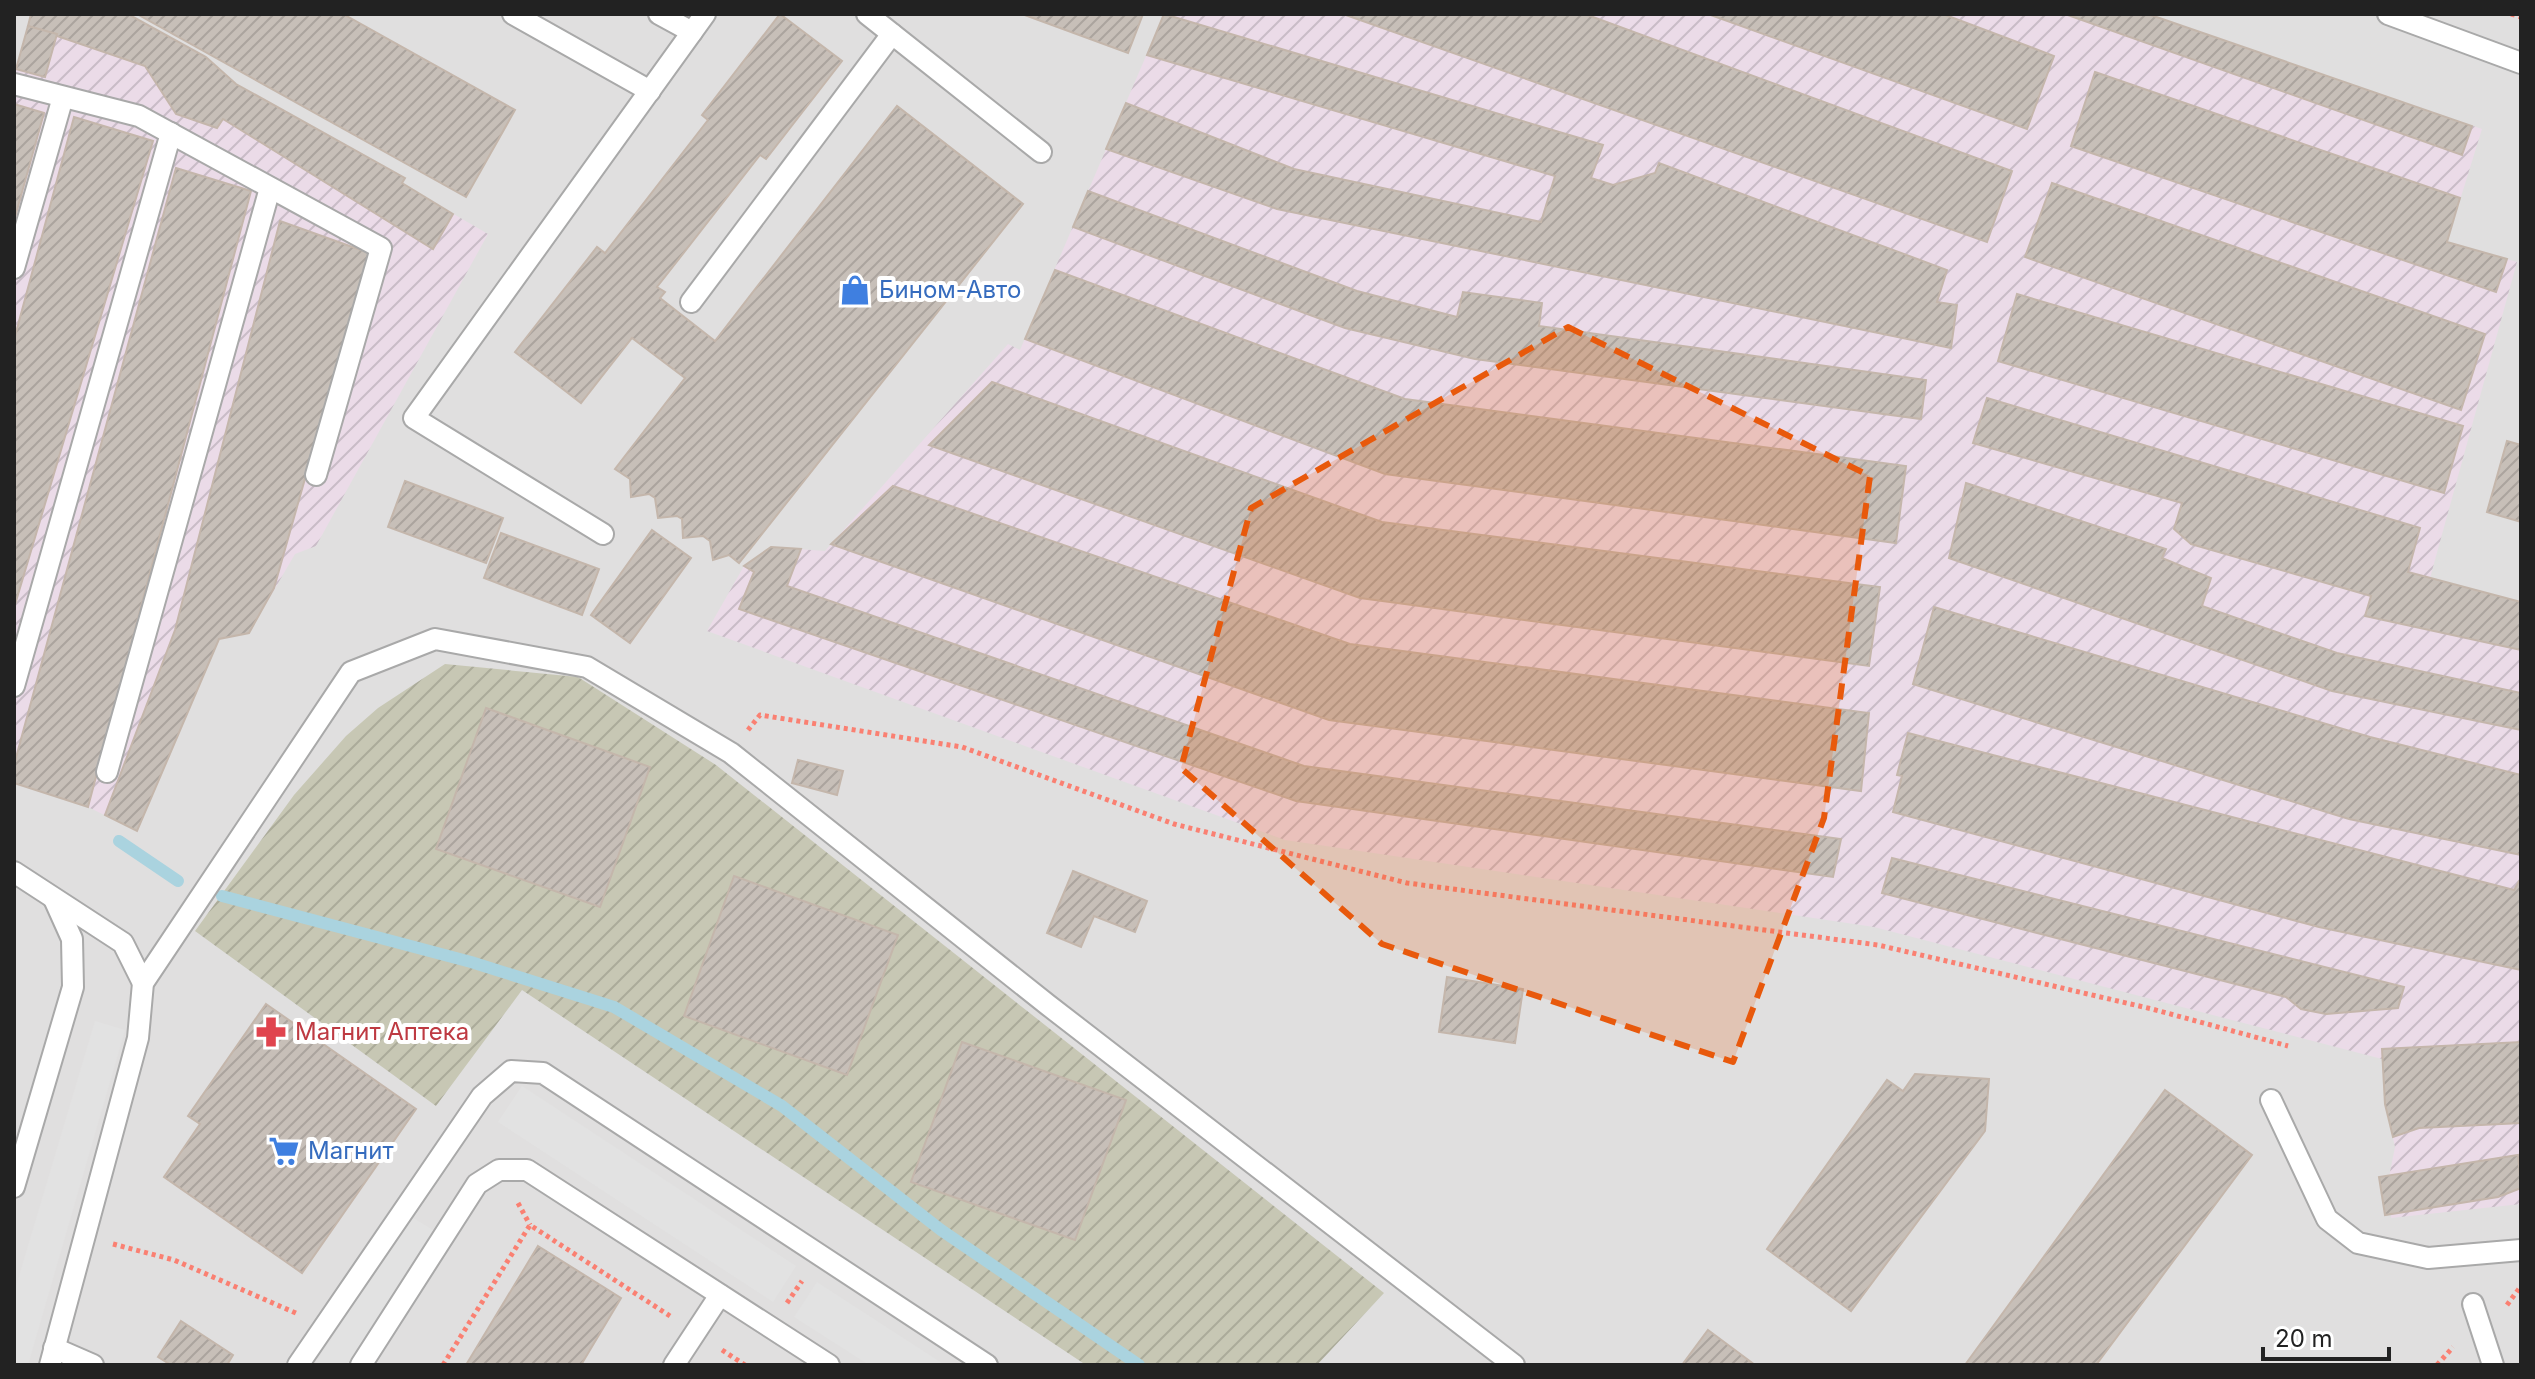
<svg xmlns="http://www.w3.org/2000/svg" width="2535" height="1379" font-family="Inter,sans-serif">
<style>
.residential{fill:#e0dfdf}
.industrial{fill:url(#industrial-furrows)}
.construction{fill:url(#construction-furrows)}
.parking{fill:#e2e2e2}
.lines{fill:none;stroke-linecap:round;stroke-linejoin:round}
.stream{stroke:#aad3df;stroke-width:12}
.building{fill:url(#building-hatch);stroke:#c4b6ab;stroke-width:2}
.service-casing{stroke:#a9a9a9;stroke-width:24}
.path{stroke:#fa8072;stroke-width:5;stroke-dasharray:4 4;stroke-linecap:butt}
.service{stroke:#fff;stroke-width:20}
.marked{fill:#e8590c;fill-opacity:0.2;stroke:#e8590c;stroke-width:6;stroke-dasharray:16 10;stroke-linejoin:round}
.labels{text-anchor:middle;stroke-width:8;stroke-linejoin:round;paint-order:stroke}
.shop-label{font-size:24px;fill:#366cbe;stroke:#fff;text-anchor:start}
.health-label{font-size:24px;fill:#be3a42;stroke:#fff;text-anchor:start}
</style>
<defs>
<pattern id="industrial-furrows" width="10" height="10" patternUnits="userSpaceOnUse" patternTransform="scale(2)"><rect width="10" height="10" fill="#ebdbe8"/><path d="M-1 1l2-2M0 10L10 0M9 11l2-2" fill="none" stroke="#c9bcc7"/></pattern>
<pattern id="construction-furrows" width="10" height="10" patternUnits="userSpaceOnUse" patternTransform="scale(2)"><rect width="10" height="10" fill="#c7c7b4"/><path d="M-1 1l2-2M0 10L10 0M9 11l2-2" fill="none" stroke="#abab9a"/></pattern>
<pattern id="building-hatch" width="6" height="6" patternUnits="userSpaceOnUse" patternTransform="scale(2)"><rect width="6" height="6" fill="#c7bfb8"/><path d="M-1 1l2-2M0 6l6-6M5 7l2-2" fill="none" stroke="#aba49e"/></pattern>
</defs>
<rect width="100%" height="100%" fill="#f2efe9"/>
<rect class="residential" x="14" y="14" width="2507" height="1351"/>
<g class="industrial">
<polygon points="32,14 128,14 206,57 236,84 405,178 402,184 488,234 316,546 295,554 249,633 219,639 137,831 88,807 14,783 14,78"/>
<polygon points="1164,14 2148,14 2482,129 2447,242 2517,262 2430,578 2521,602 2521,1204 2391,1218 2388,1182 2395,1147 2385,1104 2382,1059 1874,927 1285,840 707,631 744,566 771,547 825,551 1008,344 1020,350"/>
</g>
<polygon class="construction" points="445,664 578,677 716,765 1384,1293 1317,1365 1086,1365 522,990 436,1106 195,931 294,795 346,736 378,708"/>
<g class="parking">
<polygon points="95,1021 125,1030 28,1365 14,1365 14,1293"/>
<polygon points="522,1086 796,1266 773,1302 498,1122"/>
<polygon points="410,1216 438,1233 352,1365 314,1365"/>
<polygon points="817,1282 945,1365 869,1365 794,1317"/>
</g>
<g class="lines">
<g class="stream">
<polyline points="119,841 178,881"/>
<polyline points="222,896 471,962 614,1007 782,1106 941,1230 1139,1365"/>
</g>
</g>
<g class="building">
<polygon points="31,14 128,14 206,57 236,84 405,178 402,183 453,214 433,249 223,119 217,128 176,114 145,66 28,26"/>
<polygon points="137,14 343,14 515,110 466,197"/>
<polygon points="780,14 842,61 766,159 760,155 657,287 665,292 660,298 715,341 897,106 1023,204 739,563 729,555 713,560 710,541 703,536 683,538 682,519 677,516 658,518 655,498 649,494 631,497 630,479 615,469 685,378 632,338 581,403 515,352 597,247 605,253 708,120 702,115"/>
<polygon points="1022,14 1143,14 1128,53"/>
<polygon points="1164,14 1603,145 1591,178 1613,185 1655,173 1659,163 1947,270 1937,302 1957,305 1951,348 1277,209 1106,149 1126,103 1294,169 1541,222 1555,176 1147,55"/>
<polygon points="1343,14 1585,14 2012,171 1987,242"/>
<polygon points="1708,14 1943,14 2054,56 2027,129"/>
<polygon points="2065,14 2148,14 2472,126 2462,155"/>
<polygon points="28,26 57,34 45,77 16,69"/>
<polygon points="2095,72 2460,198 2447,242 2507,259 2496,292 2071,146"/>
<polygon points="14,104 44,113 14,221"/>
<polygon points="74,117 153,141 14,608 14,340"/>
<polygon points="176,168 251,191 88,807 14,783 14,765"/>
<polygon points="2052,183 2485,334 2461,410 2025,257"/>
<polygon points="1088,191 1357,291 1457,317 1463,292 1542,303 1539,326 1926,380 1921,419 1475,359 1345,328 1073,227"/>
<polygon points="280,221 369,253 274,588 249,633 219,639 137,831 105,815 175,630"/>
<polygon points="1055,270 1405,399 1906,466 1896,543 1385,474 1025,339"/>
<polygon points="2017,294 2463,426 2444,493 1998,361"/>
<polygon points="992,382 1382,522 1880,587 1869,666 1360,598 929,445"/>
<polygon points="1987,398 2420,528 2408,572 2521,602 2521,650 2365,616 2371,596 2191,544 2174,529 2182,503 1973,443"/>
<polygon points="2507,441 2521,445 2521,522 2487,512"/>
<polygon points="405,481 503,518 486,563 388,527"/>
<polygon points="1966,483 2166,549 2162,558 2211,578 2202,606 2337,653 2521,693 2521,730 2332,691 1949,558"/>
<polygon points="893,486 1350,644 1869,713 1861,791 1329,720 831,544"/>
<polygon points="652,530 691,558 630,643 591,615"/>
<polygon points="501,533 599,569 582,615 484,578"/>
<polygon points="771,547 801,549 787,586 1304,766 1841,839 1833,877 1296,801 739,609 754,572 744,566"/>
<polygon points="1934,607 2370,737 2521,775 2521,855 2349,819 1913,684"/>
<polygon points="486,708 650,767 600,907 436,849"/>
<polygon points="1908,733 2514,890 2519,881 2521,882 2521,970 2319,927 1893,812 1902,776 1897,775"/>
<polygon points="798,760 843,771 837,795 792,783"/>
<polygon points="1892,858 2404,987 2398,1008 2326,1014 2301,1009 2286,997 1882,893"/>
<polygon points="1073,871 1147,901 1135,932 1094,916 1081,947 1047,933"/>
<polygon points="734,876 898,935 847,1075 684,1016"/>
<polygon points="1447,977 1523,989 1515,1043 1439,1032"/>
<polygon points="266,1004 416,1109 302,1273 164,1177 200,1124 188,1116"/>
<polygon points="962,1042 1126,1100 1075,1240 911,1182"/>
<polygon points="2521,1042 2521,1123 2419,1128 2393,1137 2385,1104 2382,1049"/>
<polygon points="1915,1074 1989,1079 1985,1131 1851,1311 1767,1249 1887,1080 1903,1091"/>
<polygon points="2165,1090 2252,1155 2096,1365 1965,1365"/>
<polygon points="2518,1155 2521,1188 2498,1197 2385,1215 2379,1177"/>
<polygon points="538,1246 621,1298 581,1365 466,1365"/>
<polygon points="181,1321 233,1355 227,1365 171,1365 158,1357"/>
<polygon points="1708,1330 1755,1365 1682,1365"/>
</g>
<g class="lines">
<g class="service-casing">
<g id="service">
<polyline points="513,14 650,91"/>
<polyline points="659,14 692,32"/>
<polyline points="867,14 1041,152"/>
<polyline points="2388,14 2521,63"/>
<polyline points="14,84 139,116 381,248 316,475"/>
<polyline points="14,268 63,97"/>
<polyline points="691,302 892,34"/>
<polyline points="603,534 414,418 705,14"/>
<polyline points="14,686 171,133"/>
<polyline points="107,772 270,188"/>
<polyline points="14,872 123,943 143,983"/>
<polyline points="2271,1100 2327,1219 2358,1243 2428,1258 2521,1250"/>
<polyline points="14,1187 73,987 72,939 54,899"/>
<polyline points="2473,1304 2493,1365"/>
<polyline points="54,1348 93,1365"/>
<polyline points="50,1365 138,1038 143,983 351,672 435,639 587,667 731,753 1048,1005 1514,1365"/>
<polyline points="298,1365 482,1096 511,1071 543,1073 987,1365"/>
<polyline points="361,1365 477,1184 499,1170 527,1170 829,1365"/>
<polyline points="674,1365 720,1295"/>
</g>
</g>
<g class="path">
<polyline points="2511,14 2521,17"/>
<polyline points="748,730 760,715 962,747 1174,824 1407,883 1878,945 2152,1009 2288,1046"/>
<polyline points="518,1203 530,1225"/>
<polyline points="113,1244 174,1260 298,1314"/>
<polyline points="787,1303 802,1281"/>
<polyline points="2507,1305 2521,1286"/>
<polyline points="722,1350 745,1365"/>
<polyline points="443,1365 530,1225 670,1316"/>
<polyline points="2437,1365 2453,1347"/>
</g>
<use href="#service" class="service"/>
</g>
<path class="marked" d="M1568 327 1870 476 1824 818 1733 1062 1382 944 1181 768 1251 508Z"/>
<defs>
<g id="shop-bare" transform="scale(2.4)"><path d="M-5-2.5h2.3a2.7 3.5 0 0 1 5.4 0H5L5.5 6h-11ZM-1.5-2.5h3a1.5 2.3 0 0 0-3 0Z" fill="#3f7fe0" stroke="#fff" stroke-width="2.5" paint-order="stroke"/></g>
<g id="pharmacy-bare" transform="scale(2.4)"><path d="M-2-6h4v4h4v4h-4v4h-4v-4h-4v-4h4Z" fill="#e0444e" stroke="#fff" stroke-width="2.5" paint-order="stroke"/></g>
<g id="supermarket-bare" transform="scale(2.4)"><path d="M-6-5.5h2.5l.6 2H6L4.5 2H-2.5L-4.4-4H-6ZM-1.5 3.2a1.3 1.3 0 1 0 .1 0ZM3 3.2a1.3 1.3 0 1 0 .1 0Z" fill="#3f7fe0" stroke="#fff" stroke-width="2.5" paint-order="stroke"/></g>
</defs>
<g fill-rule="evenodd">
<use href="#shop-bare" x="855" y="290"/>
<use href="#pharmacy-bare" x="271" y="1032"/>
<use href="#supermarket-bare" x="284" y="1151"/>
</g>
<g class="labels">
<g class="shop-label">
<text x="879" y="298">Бином-Авто</text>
<text x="308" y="1159">Магнит</text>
</g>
<g class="health-label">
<text x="295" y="1040">Магнит Аптека</text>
</g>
</g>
<rect width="2535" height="1379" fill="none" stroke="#222222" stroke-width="32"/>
<path d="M2263 1347v12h126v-12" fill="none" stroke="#222222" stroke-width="4"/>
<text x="2275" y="1347" font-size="24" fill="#222222" stroke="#ffffff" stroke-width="6" paint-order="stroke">20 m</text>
</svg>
